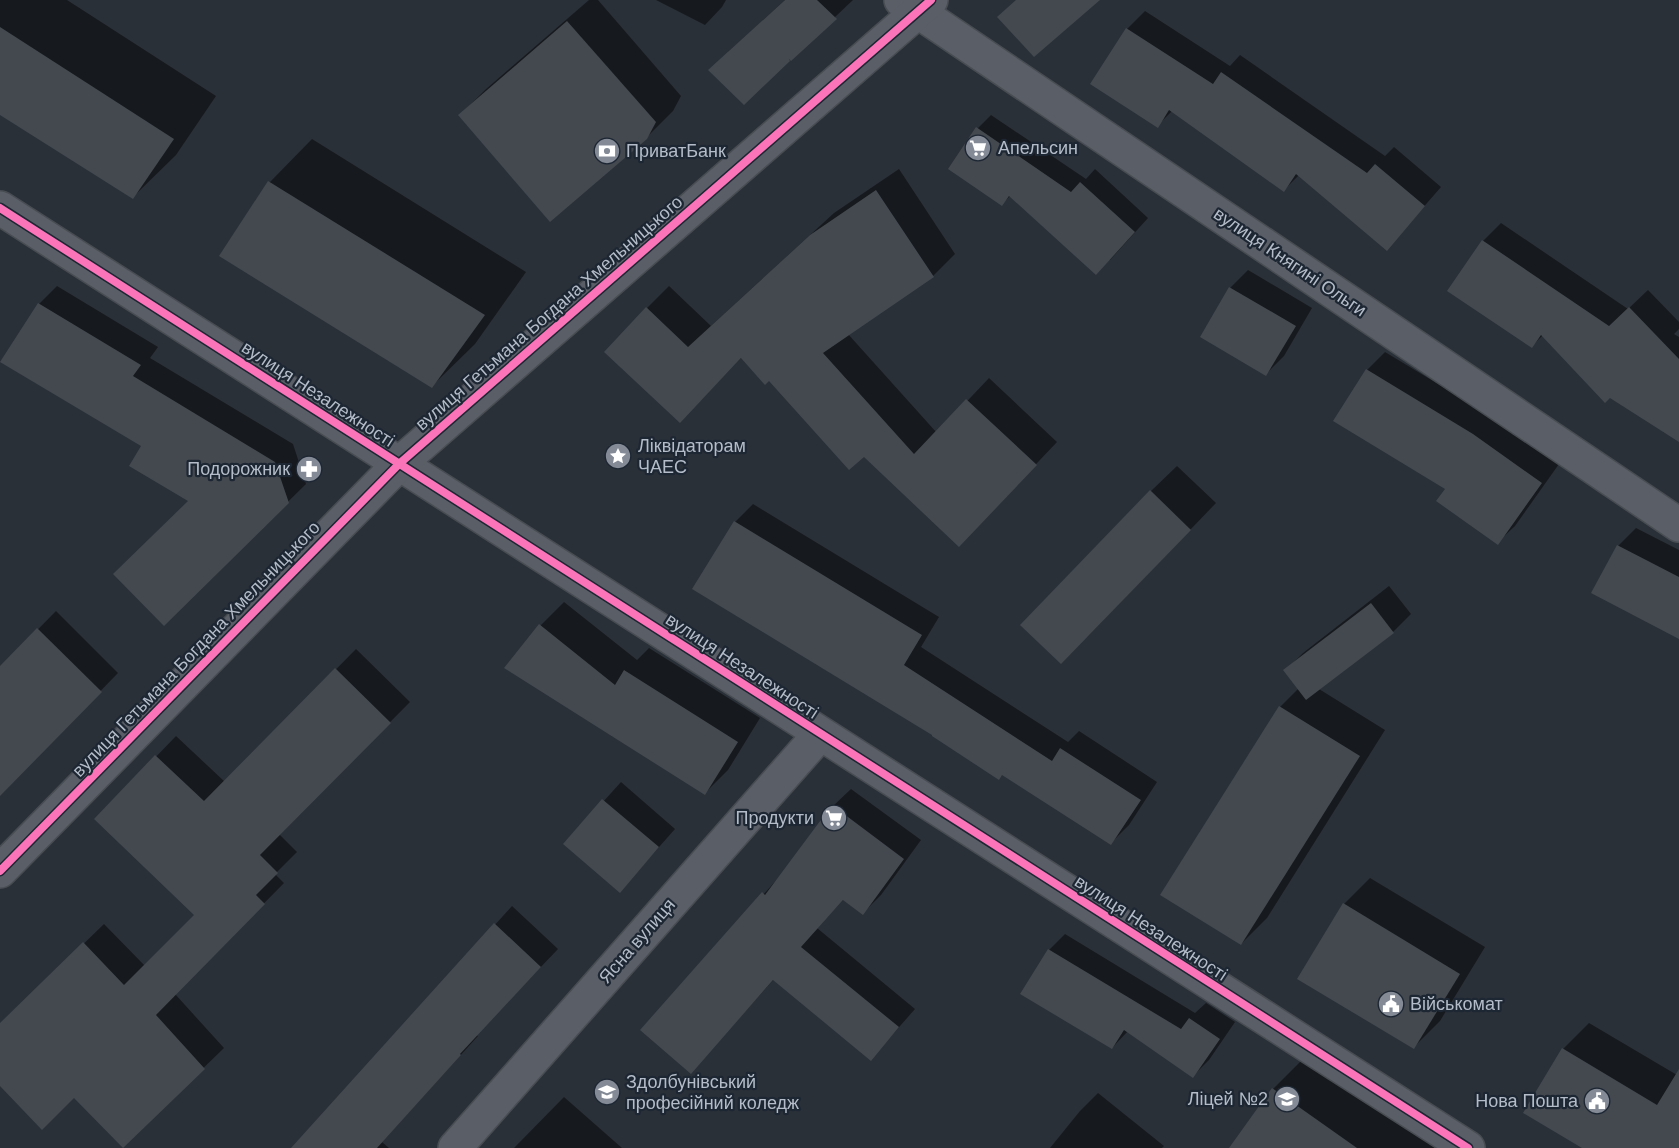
<svg xmlns="http://www.w3.org/2000/svg" width="1679" height="1148" font-family="Arial,sans-serif">
<style>
.shadow{fill:#0007}
.building{fill:#444950}
.lines{fill:none;stroke-linecap:round;stroke-linejoin:round}
.minor-casing{stroke:#484c53;stroke-width:36}
.minor{stroke:#5a5e66;stroke-width:33}
.cycleway-casing{stroke:#1d2633;stroke-width:11}
.cycleway{stroke:#fb73b8;stroke-width:8}
.labels{text-anchor:middle;stroke-width:4.5;stroke-linejoin:round;paint-order:stroke}
.poi-label{font-size:18px;fill:#b4bcc9;stroke:#1d2633;text-anchor:start}
.street-label{font-size:18px;fill:#b4bcc9;stroke:#1d2633}
</style>
<rect width="100%" height="100%" fill="#2a3038"/>
<g class="shadow">
<polygon points="0,0 67,0 216,96 176,155 133,197 0,114"/>
<polygon points="589,0 598,0 681,96 673,111 646,138 460,115 485,90"/>
<polygon points="656,0 726,0 722,7 705,25"/>
<polygon points="785,0 853,0 744,103 728,52"/>
<polygon points="1145,11 1230,66 1240,55 1385,156 1394,147 1441,187 1387,249 1299,175 1284,190 1172,111 1157,126 1127,29"/>
<polygon points="991,115 1086,179 1095,169 1148,218 1110,260 1011,195 1002,204 978,128"/>
<polygon points="312,139 526,272 475,344 432,386 221,255 270,182"/>
<polygon points="899,169 955,254 933,276 848,334 937,433 989,378 1057,442 981,522 864,455 742,357 702,399 647,308 669,286 711,326 834,213"/>
<polygon points="1501,223 1628,309 1648,290 1679,322 1679,329 1674,334 1679,337 1679,440 1543,335 1532,346 1483,241"/>
<polygon points="1248,270 1312,308 1284,356 1266,374 1202,336 1230,288"/>
<polygon points="57,286 158,347 150,358 293,444 306,484 164,624 190,501 143,445 39,304"/>
<polygon points="1385,352 1491,416 1559,464 1515,526 1497,543 1448,488 1367,370"/>
<polygon points="1177,466 1216,503 1087,637 1151,491"/>
<polygon points="753,504 939,617 921,647 1068,742 1079,731 1157,782 1129,825 1111,843 735,522"/>
<polygon points="1636,528 1679,550 1679,636 1618,546"/>
<polygon points="1389,586 1411,614 1393,632 1319,689 1385,730 1267,918 1241,944 1162,895 1280,707 1299,688 1285,671 1303,653"/>
<polygon points="564,602 637,660 649,648 760,718 728,770 705,793 506,668 541,625"/>
<polygon points="56,611 118,673 8,786 0,778 0,668"/>
<polygon points="356,649 410,702 279,834 297,852 275,874 284,883 175,994 224,1048 123,1146 74,1096 0,1084 0,1025 104,924 145,966 196,915 96,819 176,736 225,782"/>
<polygon points="621,782 675,829 620,891 565,844"/>
<polygon points="851,789 921,840 881,895 863,913 844,899 817,928 915,1009 871,1059 774,979 691,1072 642,1029 781,875 833,806"/>
<polygon points="1370,878 1485,947 1440,1021 1414,1047 1344,904"/>
<polygon points="512,906 558,949 476,1035 478,1036 382,1142 389,1148 292,1148"/>
<polygon points="1065,934 1195,1013 1206,1003 1235,1022 1209,1060 1193,1076 1128,1031 1112,1048 1049,950"/>
<polygon points="1589,1023 1677,1075 1679,1148 1585,1148 1563,1049"/>
<polygon points="1306,1056 1435,1148 1231,1148 1273,1089"/>
<polygon points="1098,1093 1164,1146 1162,1148 1050,1148 1080,1111"/>
<polygon points="564,1097 622,1148 514,1148"/>
</g>
<g class="building">
<polygon points="785,0 817,0 837,19 791,61 789,59 790,61 744,105 708,70"/>
<polygon points="1016,0 1100,0 1034,57 997,17"/>
<polygon points="567,21 656,122 647,139 550,222 458,115"/>
<polygon points="0,27 174,139 133,199 0,115"/>
<polygon points="1126,28 1213,84 1221,72 1367,173 1375,164 1425,206 1387,251 1296,174 1284,192 1169,110 1158,128 1090,84"/>
<polygon points="976,127 1071,192 1080,182 1135,232 1096,275 1009,196 1002,206 948,169"/>
<polygon points="268,181 485,315 432,388 219,256"/>
<polygon points="876,190 934,277 823,353 914,454 966,399 1037,465 959,547 864,457 849,470 769,381 765,385 741,358 680,423 604,352 646,307 688,347 810,235"/>
<polygon points="1482,240 1609,326 1629,307 1679,359 1679,442 1610,398 1605,403 1541,335 1532,348 1447,291"/>
<polygon points="1229,287 1296,326 1266,376 1200,337"/>
<polygon points="38,303 141,365 133,376 275,462 289,503 164,626 113,574 188,501 129,466 141,446 0,362"/>
<polygon points="1366,369 1473,434 1542,483 1498,545 1436,501 1445,489 1333,421"/>
<polygon points="1150,490 1191,530 1061,664 1020,625"/>
<polygon points="734,521 922,635 904,665 1052,761 1060,748 1141,800 1111,845 1002,775 999,780 932,736 932,735 692,589"/>
<polygon points="1617,545 1679,577 1679,639 1591,593"/>
<polygon points="1371,603 1394,633 1306,700 1283,670"/>
<polygon points="539,624 615,685 624,670 738,742 705,795 504,668"/>
<polygon points="37,628 102,692 0,796 0,666"/>
<polygon points="335,668 391,723 260,855 278,873 256,895 265,904 156,1015 205,1069 123,1148 74,1098 42,1130 0,1086 0,1023 83,942 124,985 194,915 94,819 155,755 204,801"/>
<polygon points="1279,706 1360,756 1241,945 1160,895"/>
<polygon points="602,799 659,847 620,893 563,844"/>
<polygon points="832,805 904,859 863,915 843,900 801,947 899,1027 871,1061 773,980 691,1074 640,1030 762,892 765,895"/>
<polygon points="1343,903 1460,974 1414,1049 1297,979"/>
<polygon points="494,923 541,967 460,1054 461,1055 377,1148 291,1148"/>
<polygon points="1048,949 1181,1029 1189,1018 1220,1039 1193,1078 1124,1030 1112,1049 1020,994"/>
<polygon points="1562,1048 1657,1105 1679,1069 1679,1148 1582,1148 1523,1113"/>
<polygon points="1272,1088 1357,1148 1229,1148"/>
</g>
<g class="lines">
<g class="minor-casing">
<g id="minor">
<polyline points="901,0 1679,525"/>
<polyline points="0,208 1468,1148"/>
<polyline points="0,871 399,464 931,0"/>
<polyline points="455,1148 820,734"/>
</g>
</g>
<use href="#minor" class="minor"/>
<g class="cycleway-casing">
<g id="cycleway">
<polyline points="0,208 1468,1148"/>
<polyline points="0,871 399,464 931,0"/>
</g>
</g>
<use href="#cycleway" class="cycleway"/>
</g>
<defs>
<g id="supermarket-disc" transform="scale(1.35)"><circle r="9.5" fill="#848b96" stroke="#1d2633"/><path d="M-6-5.5h2.5l.6 2H6L4.5 2H-2.5L-4.4-4H-6ZM-1.5 3.2a1.3 1.3 0 1 0 .1 0ZM3 3.2a1.3 1.3 0 1 0 .1 0Z" fill="#fff"/></g>
<g id="bank-disc" transform="scale(1.35)"><circle r="9.5" fill="#848b96" stroke="#1d2633"/><path d="M-6-4H6V4H-6ZM0-2.3a2.3 2.3 0 1 0 0 4.6a2.3 2.3 0 1 0 0-4.6Z" fill="#fff"/></g>
<g id="sight-disc" transform="scale(1.35)"><circle r="9.5" fill="#848b96" stroke="#1d2633"/><path d="M0-6L1.8-2.2L6-1.7L2.9 1.2L3.7 5.4L0 3.3L-3.7 5.4L-2.9 1.2L-6-1.7L-1.8-2.2Z" fill="#fff"/></g>
<g id="pharmacy-disc" transform="scale(1.35)"><circle r="9.5" fill="#848b96" stroke="#1d2633"/><path d="M-2-6h4v4h4v4h-4v4h-4v-4h-4v-4h4Z" fill="#fff"/></g>
<g id="civic-disc" transform="scale(1.35)"><circle r="9.5" fill="#848b96" stroke="#1d2633"/><path d="M-.6-6.5H3V-4.5H.6V-3L4-1V1h2V6H-6V1h2V-1L-.6-3ZM-1.2 2.5V6h2.4V2.5Z" fill="#fff"/></g>
<g id="university-disc" transform="scale(1.35)"><circle r="9.5" fill="#848b96" stroke="#1d2633"/><path d="M0-5L7-2L0 1L-7-2ZM-4 1L0 2.5L4 1V4Q0 6-4 4Z" fill="#fff"/></g>
<g id="school-disc" transform="scale(1.35)"><circle r="9.5" fill="#848b96" stroke="#1d2633"/><path d="M0-5L7-2L0 1L-7-2ZM-4 1L0 2.5L4 1V4Q0 6-4 4Z" fill="#fff"/></g>
</defs>
<g fill-rule="evenodd">
<use href="#supermarket-disc" x="978" y="148"/>
<use href="#bank-disc" x="607" y="151"/>
<use href="#sight-disc" x="618" y="456"/>
<use href="#pharmacy-disc" x="309" y="469"/>
<use href="#supermarket-disc" x="834" y="818"/>
<use href="#civic-disc" x="1391" y="1004"/>
<use href="#university-disc" x="607" y="1092"/>
<use href="#school-disc" x="1287" y="1099"/>
<use href="#civic-disc" x="1597" y="1101"/>
</g>
<g class="labels">
<g class="poi-label">
<text x="998" y="154">Апельсин</text>
<text x="626" y="157">ПриватБанк</text>
<text x="638" y="452">Ліквідаторам<tspan x="638" dy="21">ЧАЕС</tspan></text>
<text x="290" y="475" text-anchor="end">Подорожник</text>
<text x="814" y="824" text-anchor="end">Продукти</text>
<text x="1410" y="1010">Вiйськомат</text>
<text x="626" y="1088">Здолбунівський<tspan x="626" dy="21">професійний коледж</tspan></text>
<text x="1268" y="1105" text-anchor="end">Ліцей №2</text>
<text x="1578" y="1107" text-anchor="end">Нова Пошта</text>
</g>
<g class="street-label">
<text transform="translate(1290 262) rotate(34)" y="6">вулиця Княгині Ольги</text>
<text transform="translate(549 313) rotate(-41)" y="6">вулиця Гетьмана Богдана Хмельницького</text>
<text transform="translate(318 394) rotate(33)" y="6">вулиця Незалежності</text>
<text transform="translate(196 649) rotate(-46)" y="6">вулиця Гетьмана Богдана Хмельницького</text>
<text transform="translate(742 666) rotate(33)" y="6">вулиця Незалежності</text>
<text transform="translate(1151 928) rotate(33)" y="6">вулиця Незалежності</text>
<text transform="translate(637 941) rotate(-49)" y="6">Ясна вулиця</text>
</g>
</g>
</svg>
